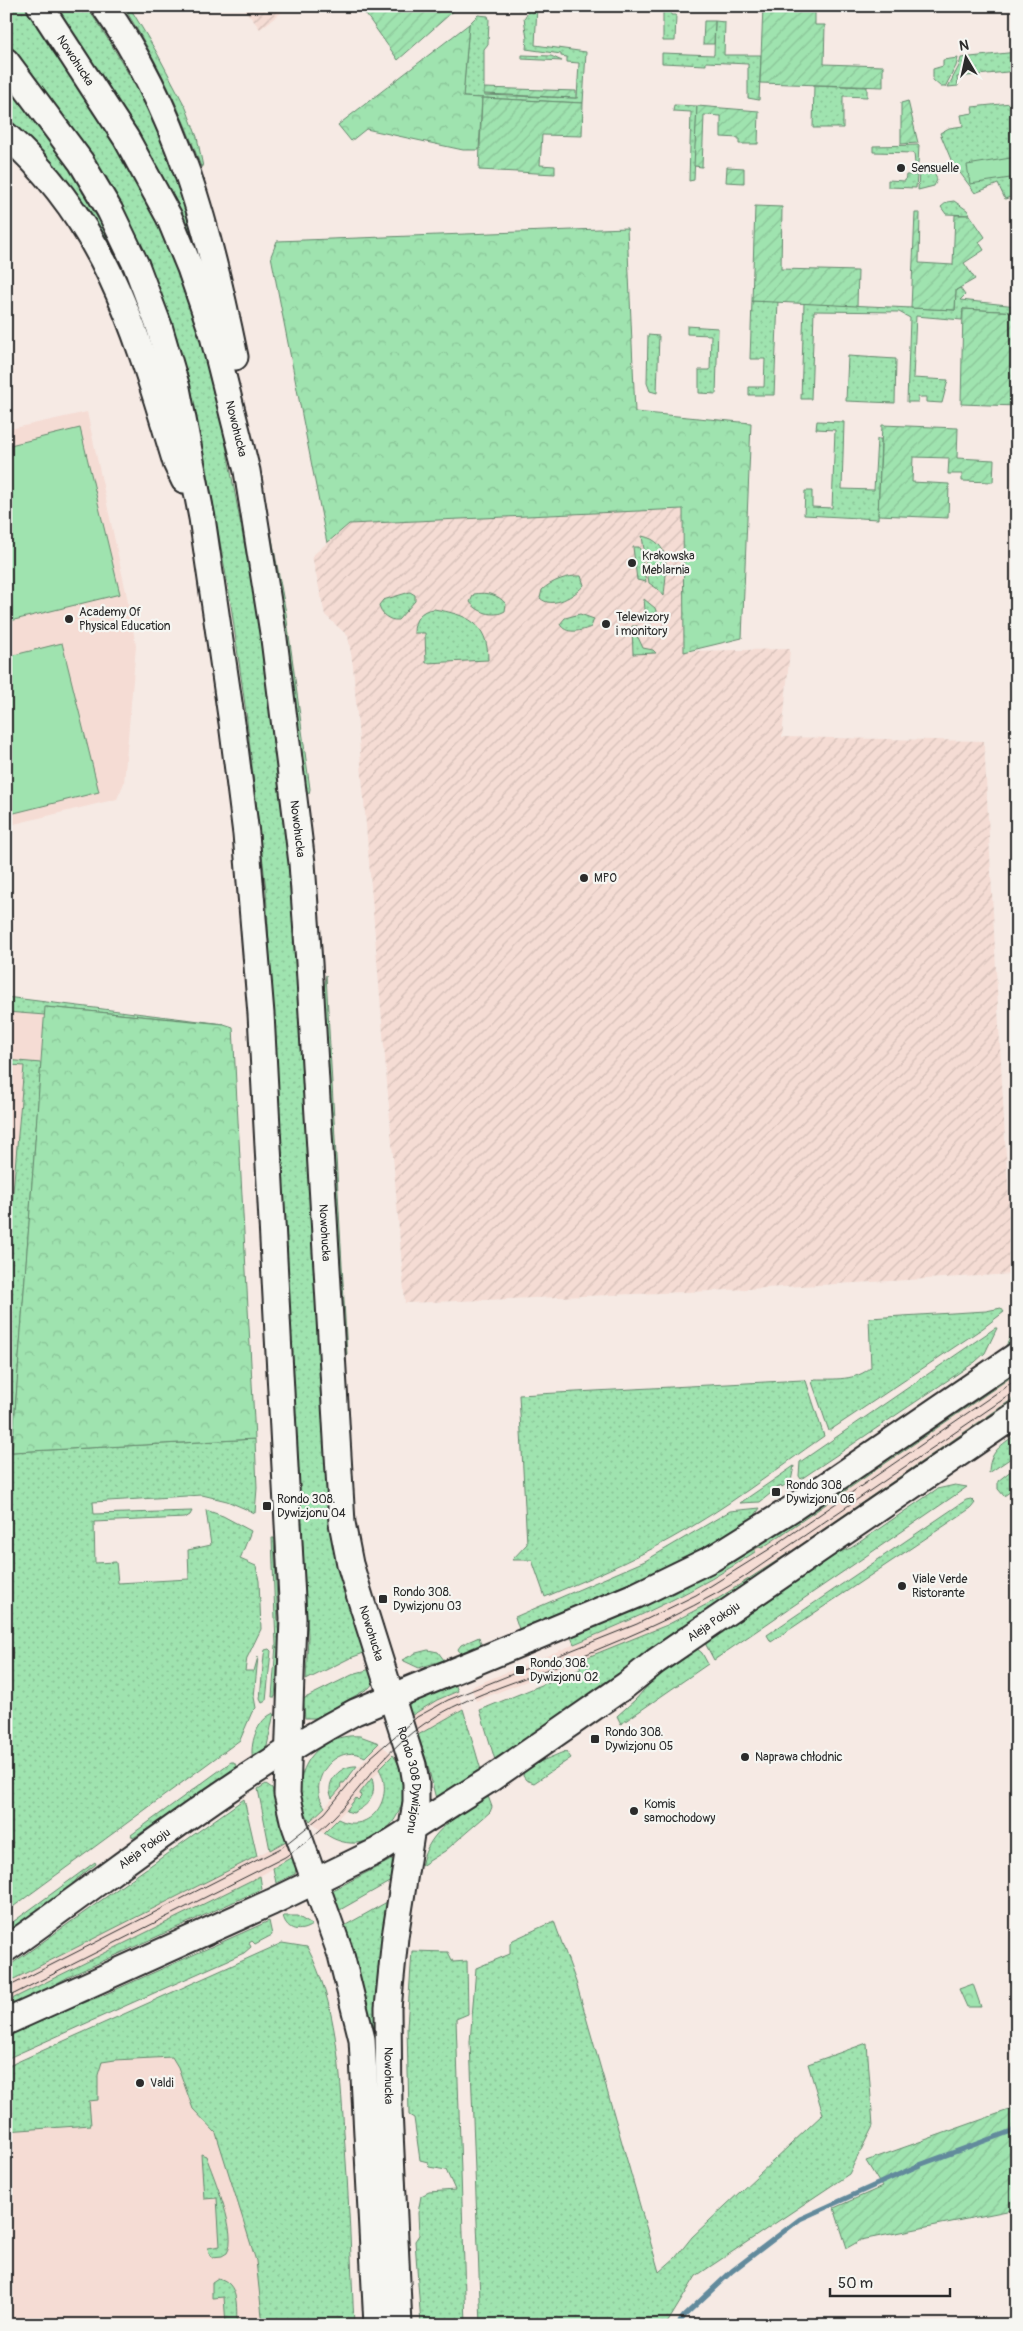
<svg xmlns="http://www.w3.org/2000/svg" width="1023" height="2331" font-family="Pangolin,sans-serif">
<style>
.built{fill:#f5dcd4}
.industrial{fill:url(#industrial-furrows)}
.grass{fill:url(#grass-dots);stroke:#65876d}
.forest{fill:url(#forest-crowns);stroke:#65876d}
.garden{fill:url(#garden-furrows);stroke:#65876d}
.pitch{fill:#9fe3af;stroke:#65876d}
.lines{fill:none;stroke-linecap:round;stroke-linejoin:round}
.stream{stroke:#628a9c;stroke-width:5}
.major-casing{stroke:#2b2b2b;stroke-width:29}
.major{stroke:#f6f6f2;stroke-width:25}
.tram{stroke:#2b2b2b;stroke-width:1}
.poi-dot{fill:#2b2b2b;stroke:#f6f6f2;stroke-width:2}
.labels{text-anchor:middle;stroke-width:4.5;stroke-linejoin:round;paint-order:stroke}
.street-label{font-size:12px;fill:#2b2b2b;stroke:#f6f6f2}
.poi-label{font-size:12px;fill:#2b2b2b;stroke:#f6f6f2;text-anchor:start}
</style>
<defs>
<pattern id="industrial-furrows" width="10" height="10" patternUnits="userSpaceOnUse" patternTransform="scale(1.25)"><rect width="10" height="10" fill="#f5dcd4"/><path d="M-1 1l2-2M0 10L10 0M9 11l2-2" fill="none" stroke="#d2bdb6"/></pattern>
<pattern id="grass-dots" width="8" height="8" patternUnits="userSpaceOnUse" patternTransform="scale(1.25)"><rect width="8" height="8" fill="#9fe3af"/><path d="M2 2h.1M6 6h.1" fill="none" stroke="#89c397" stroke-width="1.8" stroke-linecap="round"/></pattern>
<pattern id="forest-crowns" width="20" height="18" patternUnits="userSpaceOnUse" patternTransform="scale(1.25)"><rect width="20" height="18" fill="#9fe3af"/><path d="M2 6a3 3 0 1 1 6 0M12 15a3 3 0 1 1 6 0" fill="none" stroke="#89c397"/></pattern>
<pattern id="garden-furrows" width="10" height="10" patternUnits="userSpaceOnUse" patternTransform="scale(1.25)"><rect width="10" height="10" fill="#9fe3af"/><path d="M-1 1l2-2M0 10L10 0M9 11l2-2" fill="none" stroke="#89c397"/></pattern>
</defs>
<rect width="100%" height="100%" fill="#f6eae4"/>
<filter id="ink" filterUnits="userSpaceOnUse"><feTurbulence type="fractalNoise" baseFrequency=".02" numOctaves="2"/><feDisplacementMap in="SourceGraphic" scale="10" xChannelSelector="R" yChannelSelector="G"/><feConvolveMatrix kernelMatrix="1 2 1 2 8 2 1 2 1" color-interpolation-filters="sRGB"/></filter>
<g filter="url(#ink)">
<g class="built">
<polygon points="87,412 126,592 136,646 124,783 117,799 6,826 6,430"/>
<polygon points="6,1003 45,1007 23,1299 6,1303"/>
<polygon points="1017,1373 1017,1396 789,1553 719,1598 642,1636 476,1701 471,1687 635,1619 676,1599 732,1568 755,1552 755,1549 759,1547 762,1548"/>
<polygon points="458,1691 463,1709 418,1735 409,1717 437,1700"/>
<polygon points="379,1743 393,1755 360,1793 361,1797 358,1800 356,1799 324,1833 310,1821 329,1803 340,1789 339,1785 341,1783 345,1783"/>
<polygon points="286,1841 292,1857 260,1876 6,2002 6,1983"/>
<polygon points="282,1943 307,1947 324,1992 333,2025 340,2068 354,2325 6,2325 6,2067"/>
</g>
<g class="industrial">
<polygon points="242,6 290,6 260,29"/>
<polygon points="683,509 684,651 790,649 782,737 984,741 1005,1140 1014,1274 710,1291 405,1303 353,666 348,636 325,615 312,556 349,524"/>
</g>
<g class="grass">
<path d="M6 6H27L112 136 153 209 186 287 214 382 255 600 282 788 302 1012 327 1500C334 1553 348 1602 364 1653L350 1658 306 1680 308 1636 266 890 246 712 230 598 208 475 184 372 92 159 72 129 6 44Z"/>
<path d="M52 6H86C127 65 160 128 183 197 191 220 197 244 203 267Z"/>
<path d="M123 6H129L157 53 186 108 197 137 203 167H201C181 110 155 57 123 6Z"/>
<polygon points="516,6 537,6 535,45 586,52 583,103 463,97 469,24 478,15 488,16 489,19 488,44 484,49 484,95 577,98 579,63 567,62 567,57 561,56 561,54 526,49 527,39 524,18 528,13 522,7 519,10"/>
<polygon points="663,6 671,6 671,15 676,15 675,41 663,41"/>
<polygon points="715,21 725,22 724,55 761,55 759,100 748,98 748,64 706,62 706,65 662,63 662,53 714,55"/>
<polygon points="1017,52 1017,71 957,77 958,86 948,87 959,66 961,58"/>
<polygon points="522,55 551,56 562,61 522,59"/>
<polygon points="958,58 956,66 945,87 941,87 933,80 933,69 943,66 943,60"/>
<polygon points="6,80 94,203 137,293 163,375 23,135 6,120"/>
<polygon points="814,85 867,87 867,97 843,96 843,128 813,128"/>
<polygon points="1011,103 1017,139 1017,195 1005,199 998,184 975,193 952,162 940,133 949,128 963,126 961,115 973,113 972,107"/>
<polygon points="674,105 697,106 694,180 689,181 691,112 673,111"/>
<polygon points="919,145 918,164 915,164 914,153 873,152 873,146"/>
<polygon points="919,171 934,171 937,180 934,186 918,190"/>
<polygon points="906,175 917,175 916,188 888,187 888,180 905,181"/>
<polygon points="954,201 967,210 970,215 946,214 941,207 947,202"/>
<polygon points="960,288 965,295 960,300 1017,306 1017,312 963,309 962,320 916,316 913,378 948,380 942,403 926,402 926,397 918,397 918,402 907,402 910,318 899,312 814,311 811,399 801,399 804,303 955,310 956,290"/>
<polygon points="752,301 778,301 774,395 749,395 749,387 764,387 765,359 750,359"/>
<polygon points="687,326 718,328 716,394 699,393 699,370 710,370 711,335 687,334"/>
<polygon points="648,335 659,336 657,393 650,391 647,383"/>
<polygon points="848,356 896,359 895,403 846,401"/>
<polygon points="817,421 844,422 842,489 874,490 877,439 881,439 878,519 804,515 805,491 812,491 812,507 832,508 835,430 816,429"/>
<polygon points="271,533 286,613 310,789 309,794 304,784"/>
<path d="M642 536C673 542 666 572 664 596L659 590 649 583Z"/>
<polygon points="633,547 639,547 641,552 646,582 637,580"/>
<path d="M581 576 584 585C576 595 552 610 540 598L542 590C551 581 568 575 581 576Z"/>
<path d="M410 592 415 595V601L398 620C389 621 380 614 379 605L383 600Z"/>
<path d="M474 594C487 592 498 594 506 604L505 611C494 618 477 612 470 602Z"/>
<polygon points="644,599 655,608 659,619 646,621"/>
<path d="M434 609C467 615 488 622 488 660L426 663 425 633H414C414 620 420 610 434 609Z"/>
<path d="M580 614 594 619 591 627C582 631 565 635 560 624L565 618Z"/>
<polygon points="632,626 637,626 636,633 643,648 653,650 656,653 633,654"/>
<polygon points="326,975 347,1355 344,1352 322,1009"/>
<polygon points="6,997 224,1024 46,1007 45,1015 6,1012"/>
<polygon points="6,1060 41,1063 12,1452 255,1439 257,1488 255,1513 227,1501 202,1495 93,1502 94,1514 192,1511 190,1515 185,1518 94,1522 95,1563 116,1562 118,1583 189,1579 188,1550 211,1545 206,1510 223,1516 251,1531 240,1559 256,1566 259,1581 261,1629 247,1658 245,1671 254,1671 258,1657 254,1697 256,1708 252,1712 240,1740 6,1912 6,1272 24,1066 10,1065 6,1085"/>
<path d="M1001 1308 1004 1312 983 1328 829 1431 812 1382 815 1379C833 1379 857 1381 871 1367L869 1318 986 1311Z"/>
<polygon points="1017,1324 1017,1344 1004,1350"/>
<polygon points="995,1328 997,1328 985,1353 975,1362 801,1479 799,1476 800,1462"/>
<path d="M1017 1366V1373L762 1548 759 1547 755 1549V1552C698 1590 638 1618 574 1644L571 1637 674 1593 729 1562Z"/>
<path d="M803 1380 806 1381 824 1436C774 1471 725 1509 672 1538 631 1561 588 1579 545 1597L532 1560H512L527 1544 519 1395Z"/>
<polygon points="1017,1396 1017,1403 495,1760 480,1710 581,1669 578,1661 667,1625 719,1598 789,1553"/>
<path d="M1017 1434V1454L989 1473C989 1452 1001 1445 1017 1434Z"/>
<polygon points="794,1466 791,1481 782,1487 781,1485 760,1502 740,1503"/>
<polygon points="1017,1466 1017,1487 1004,1496 998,1489 998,1481"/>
<polygon points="955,1485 967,1487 714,1660 706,1645 706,1637 823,1558 851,1548 937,1489"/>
<polygon points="971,1499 975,1503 971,1508 771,1642 767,1635 966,1500"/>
<polygon points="760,1508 751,1521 663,1569 519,1629 515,1617 645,1561 730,1511"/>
<polygon points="272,1538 274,1538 279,1642 275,1697 272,1697 276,1645"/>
<polygon points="479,1637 481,1644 460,1653 458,1649 461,1645"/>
<polygon points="695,1647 702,1653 708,1664 621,1724 617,1716 635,1700 661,1671"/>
<polygon points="269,1649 271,1651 266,1701 262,1703 260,1699 264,1655 265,1650"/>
<polygon points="428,1650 438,1652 444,1660 419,1668 402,1660 416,1653"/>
<polygon points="371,1669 374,1682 369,1688 316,1718 305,1718 303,1699 356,1673"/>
<polygon points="455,1684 458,1691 437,1700 409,1717 405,1706 408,1703"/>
<polygon points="463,1709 481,1770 436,1799 427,1762 418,1735"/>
<path d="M274 1713 267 1746 253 1761C249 1745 257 1719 274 1713Z"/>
<path d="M360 1736 379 1743 365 1757C336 1741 305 1782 325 1807L310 1821C284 1781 313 1732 360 1736Z"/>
<polygon points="566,1751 571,1758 534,1783 526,1780 523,1776 524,1771 537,1763"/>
<path d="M393 1755C428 1805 372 1868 324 1833L338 1819C370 1836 396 1797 379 1769Z"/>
<polygon points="231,1762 234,1762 239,1771 169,1820 144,1831 133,1838 131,1835"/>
<path d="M357 1766 344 1783H341L340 1789 332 1798C324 1781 341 1765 357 1766Z"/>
<path d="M372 1778C377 1796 369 1805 353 1813L346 1811 356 1798 358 1800 361 1797 360 1793Z"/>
<polygon points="266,1784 272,1788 286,1841 270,1850 258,1789"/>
<path d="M488 1796 492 1807 490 1812 445 1851 421 1866C430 1827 457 1818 488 1796Z"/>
<polygon points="244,1799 257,1856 6,1983 6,1968"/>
<polygon points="292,1857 296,1867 295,1874 276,1883 273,1868"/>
<polygon points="393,1859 395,1862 391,1881 338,1911 332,1894 333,1890"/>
<polygon points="95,1862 96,1864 77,1879 64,1894 6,1938 6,1927"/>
<polygon points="260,1876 262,1889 70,1976 6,2011 6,2002"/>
<polygon points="387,1902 378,1979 375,2053 353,1955 344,1926"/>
<path d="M283 1916H297L312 1925C300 1933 287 1931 283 1916Z"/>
<polygon points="269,1921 272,1935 255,1944 252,1941 249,1943 251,1947 244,1953 6,2059 6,2031 99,1997"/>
<polygon points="554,1921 576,1982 659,2272 676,2257 692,2237 823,2114 808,2064 867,2043 873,2126 849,2174 696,2276 666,2325 481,2325 470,2042 476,1968 510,1954 510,1944 513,1940"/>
<path d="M282 1943 307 1947C337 2003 340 2070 344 2132 349 2196 351 2260 354 2325H263L256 2261 216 2133 193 2109 178 2067 172 2057 115 2060 102 2062 98 2075V2100L89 2101 91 2125 6 2131V2067Z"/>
<polygon points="412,1951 448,1952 453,1962 467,1961 468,2014 456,2019 466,2325 421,2325 415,2241 419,2235 418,2213 421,2196 429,2192 455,2190 446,2170 429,2167 428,2162 420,2160 414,2118 409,2115 407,2027"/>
<path d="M201 2154 206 2156C213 2176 239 2235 227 2253L222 2256 212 2257 209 2253 208 2248 220 2246 217 2198 204 2199Z"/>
<path d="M218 2278C240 2283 236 2308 237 2325H226L224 2297 212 2298V2282Z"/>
</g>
<g class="forest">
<polygon points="469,24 463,97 482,98 479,150 463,150 366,129 351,141 338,125"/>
<polygon points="627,228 635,412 751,423 742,638 684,652 683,509 349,524 327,543 271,256 277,241"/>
<polygon points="45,1007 224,1024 233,1027 255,1439 12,1452"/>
<polygon points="973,1984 981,2007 967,2007 959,1989"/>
</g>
<g class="garden">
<polygon points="360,6 440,6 443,9 445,6 458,7 398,60"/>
<polygon points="763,6 815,6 815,25 825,25 824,64 883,66 883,87 760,83"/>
<polygon points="704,21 715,21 714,44 703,44"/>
<polygon points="484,88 576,91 576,98 484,94"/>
<polygon points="482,98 583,103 582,136 542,135 540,165 555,166 555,174 479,170"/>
<polygon points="908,101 918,143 901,144 901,103"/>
<polygon points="697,106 759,111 758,144 739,144 739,138 721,137 721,116 704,115 702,167 694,166"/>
<polygon points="727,167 744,168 744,183 726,182"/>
<polygon points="755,206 782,207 781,269 858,271 857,306 752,301"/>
<polygon points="915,213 920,213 919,263 953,265 955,215 970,215 985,237 979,242 984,250 964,263 975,279 956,290 955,310 911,308"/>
<polygon points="963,309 1017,312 1017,406 961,404"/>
<polygon points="882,425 958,428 957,458 994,460 993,482 962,481 962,474 948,474 949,458 913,457 912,482 949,484 948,518 878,515"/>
<polygon points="1017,2107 1017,2209 861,2240 847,2248 834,2208 882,2187 866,2161"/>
</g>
<g class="pitch">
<polygon points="1017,157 1017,177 970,184 967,165"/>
<polygon points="80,428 120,594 6,622 6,446"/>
<polygon points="62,643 99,792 6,815 6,657"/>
</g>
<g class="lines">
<polyline class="stream" points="678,2325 684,2316 732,2271 800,2219 922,2164 1017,2129"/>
<g class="major-casing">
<g id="major">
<path id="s1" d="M40 6 126 138 169 217 190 268 212 332 247 471 274 639 302 863 309 963 342 1523 350 1564 360 1597 413 1765 416 1783V1802L395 1937 388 2008 389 2110 399 2325"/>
<path d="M104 6C178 110 210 234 235 357"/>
<polyline points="6,61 81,162 110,211 136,265 159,326 177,388 202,518 232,723 246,834 261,1014 293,1618 287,1794 293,1820 341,1955 362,2039 377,2325"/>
<path d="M6 135C109 226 138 338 176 463L184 480"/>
<path id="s2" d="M6 1949C121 1868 231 1778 355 1712L637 1595 713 1558 793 1508 1017 1355"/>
<path id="s3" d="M6 2022 272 1902 377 1851 492 1778 626 1685 656 1661 1017 1414"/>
</g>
</g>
<use href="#major" class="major"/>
<g class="tram">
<polyline points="6,1988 281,1848 325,1813 370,1758 417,1717 448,1700 637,1624 696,1595 768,1550 1017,1379"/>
<path d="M6 1998 285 1857C307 1842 328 1825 345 1805 370 1775 391 1746 424 1724 460 1699 505 1686 546 1670 613 1644 679 1617 741 1579L1017 1390"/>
</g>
</g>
</g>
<g class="poi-dot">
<circle cx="901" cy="168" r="5"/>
<circle cx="632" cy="563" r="5"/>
<circle cx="69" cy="619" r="5"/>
<circle cx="606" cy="624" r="5"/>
<circle cx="584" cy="878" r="5"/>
<rect x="771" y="1487" width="10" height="10" rx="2.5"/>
<rect x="262" y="1501" width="10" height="10" rx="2.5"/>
<circle cx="902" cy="1586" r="5"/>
<rect x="378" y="1594" width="10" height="10" rx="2.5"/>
<rect x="515" y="1665" width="10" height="10" rx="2.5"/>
<rect x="590" y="1734" width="10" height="10" rx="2.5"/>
<circle cx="745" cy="1757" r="5"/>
<circle cx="634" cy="1811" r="5"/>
<circle cx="140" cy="2083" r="5"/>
</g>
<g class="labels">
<g class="street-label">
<text dy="4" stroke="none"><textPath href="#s1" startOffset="65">Nowohucka</textPath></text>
<text dy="4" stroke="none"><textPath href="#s1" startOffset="470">Nowohucka</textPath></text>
<text dy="4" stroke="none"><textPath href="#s1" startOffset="875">Nowohucka</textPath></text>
<text dy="4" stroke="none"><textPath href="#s1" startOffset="1280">Nowohucka</textPath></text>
<text dy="4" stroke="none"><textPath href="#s3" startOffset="816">Aleja Pokoju</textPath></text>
<text dy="4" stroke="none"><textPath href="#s1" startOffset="1685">Nowohucka</textPath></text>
<text dy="4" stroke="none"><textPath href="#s1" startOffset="1838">Rondo 308 Dywizjonu</textPath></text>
<text dy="4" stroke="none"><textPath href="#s2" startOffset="171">Aleja Pokoju</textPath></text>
<text dy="4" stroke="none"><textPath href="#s1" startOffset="2136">Nowohucka</textPath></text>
</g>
<g class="poi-label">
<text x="911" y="172">Sensuelle</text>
<text x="642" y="560">Krakowska<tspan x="642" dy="14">Meblarnia</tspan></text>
<text x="79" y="616">Academy Of<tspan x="79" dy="14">Physical Education</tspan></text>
<text x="616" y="621">Telewizory<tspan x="616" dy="14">i monitory</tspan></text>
<text x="594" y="882">MPO</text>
<text x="786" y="1489">Rondo 308<tspan x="786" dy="14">Dywizjonu 06</tspan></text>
<text x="277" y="1503">Rondo 308.<tspan x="277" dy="14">Dywizjonu 04</tspan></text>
<text x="912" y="1583">Viale Verde<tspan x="912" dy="14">Ristorante</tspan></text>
<text x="393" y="1596">Rondo 308.<tspan x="393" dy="14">Dywizjonu 03</tspan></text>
<text x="530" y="1667">Rondo 308.<tspan x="530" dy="14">Dywizjonu 02</tspan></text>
<text x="605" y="1736">Rondo 308.<tspan x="605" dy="14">Dywizjonu 05</tspan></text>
<text x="755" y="1761">Naprawa chłodnic</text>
<text x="644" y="1808">Komis<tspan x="644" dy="14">samochodowy</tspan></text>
<text x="150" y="2087">Valdi</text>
</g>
</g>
<rect width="1023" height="2331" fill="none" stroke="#f6f6f2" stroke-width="25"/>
<rect x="12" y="12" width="998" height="2306" fill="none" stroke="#2b2b2b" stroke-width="2" filter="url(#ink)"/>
<g transform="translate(966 58) rotate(351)" stroke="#f6f6f2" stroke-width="4" paint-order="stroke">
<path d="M0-4L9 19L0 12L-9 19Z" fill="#2b2b2b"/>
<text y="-8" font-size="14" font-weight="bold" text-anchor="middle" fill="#2b2b2b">N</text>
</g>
<path d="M830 2288v8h120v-8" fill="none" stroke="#2b2b2b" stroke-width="2.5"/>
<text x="838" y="2288" font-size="15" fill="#2b2b2b" stroke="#f6f6f2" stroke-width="4" paint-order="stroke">50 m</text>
</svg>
